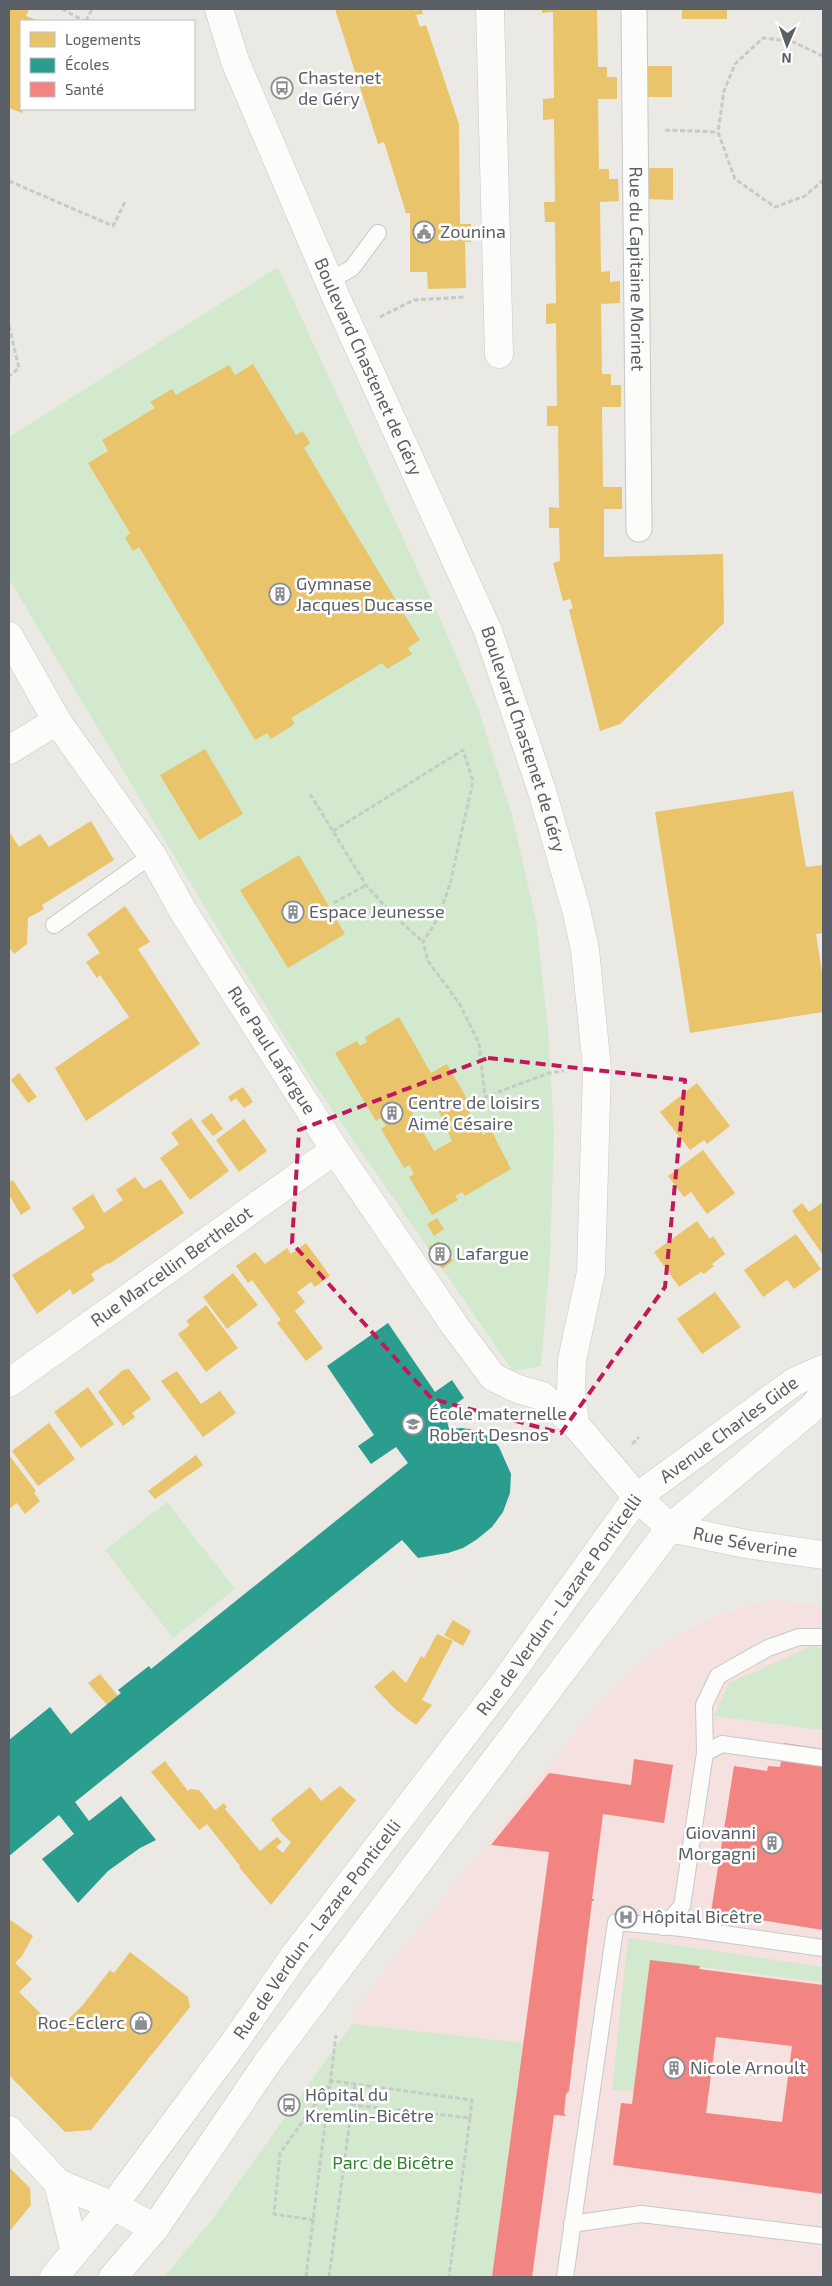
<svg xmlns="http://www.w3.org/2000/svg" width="832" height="2286" font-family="'Exo 2',sans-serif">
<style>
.medical{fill:#f5e1df}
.green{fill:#d3e9cd}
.homes{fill:#e9c46a;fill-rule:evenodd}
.schools{fill:#2a9d8f}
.health{fill:#f28482;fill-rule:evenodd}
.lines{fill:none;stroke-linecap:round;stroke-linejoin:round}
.service-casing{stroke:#c7c8c7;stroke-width:18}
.pedestrian-casing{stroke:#c7c8c7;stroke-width:27}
.minor-casing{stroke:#c7c8c7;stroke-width:29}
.tertiary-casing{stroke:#c7c8c7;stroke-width:29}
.secondary-casing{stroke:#c8c8c8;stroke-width:29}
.path{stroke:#c5ccc8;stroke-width:3;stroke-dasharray:5 2.5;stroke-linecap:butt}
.service{stroke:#fcfcfb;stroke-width:16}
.pedestrian{stroke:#fcfcfb;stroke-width:25}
.minor{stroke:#fcfcfb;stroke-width:28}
.tertiary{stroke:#fcfcfb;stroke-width:28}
.secondary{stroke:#fcfcfb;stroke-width:28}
.marked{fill:none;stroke:#c2185b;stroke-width:4;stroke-dasharray:10 6;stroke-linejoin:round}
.labels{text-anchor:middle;stroke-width:5;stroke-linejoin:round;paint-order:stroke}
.poi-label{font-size:18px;fill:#595f64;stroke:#fff;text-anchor:start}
.street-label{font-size:18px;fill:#595f64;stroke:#fff}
.park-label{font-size:18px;fill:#31822a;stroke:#fff}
</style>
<rect width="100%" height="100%" fill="#ebe9e4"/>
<polygon class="medical" points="775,1600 823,1606 823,2277 492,2277 352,2024 354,2010 601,1700 634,1667 687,1630 714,1617 740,1608"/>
<g class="green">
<polygon points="278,267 444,627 478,708 512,815 536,920 548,1028 554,1132 550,1258 541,1366 513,1371 313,1082 219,931 9,579 9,437"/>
<polygon points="167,1502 235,1589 173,1638 105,1550"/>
<polygon points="812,1646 823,1648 823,1730 714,1716 729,1683"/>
<polygon points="628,1938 823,1967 823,1982 654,1961 634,2091 612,2090"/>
<polygon points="352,2024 523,2043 492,2277 164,2277 214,2217"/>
</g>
<g class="homes">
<polygon points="9,9 29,9 26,16 39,21 21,21 21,109 24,109 22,113 9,108"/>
<polygon points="335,9 415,9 415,11 422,9 423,14 416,15 420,27 426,25 459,124 460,224 471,224 471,242 465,242 466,288 428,289 427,272 410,272 410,213 406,213 384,142 378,144"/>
<polygon points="542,9 597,9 598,67 607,67 607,77 617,77 617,99 598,99 599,169 609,169 609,179 618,179 619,201 600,202 601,272 610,271 610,282 620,281 620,303 601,304 602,374 611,374 611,385 621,385 621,407 602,407 603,487 622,487 622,509 604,509 604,557 723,554 724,623 620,724 600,731 569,610 573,608 570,599 563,601 553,563 560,561 559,528 549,528 549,507 559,508 558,426 547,426 547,406 557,406 556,323 546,324 546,304 556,303 555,222 545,222 544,202 555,202 554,119 543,120 543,99 554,98 553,12 542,13"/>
<rect x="682" y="9" width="45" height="10"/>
<polygon points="647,66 672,66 672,97 648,97"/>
<polygon points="649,168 673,168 673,200 649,199"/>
<polygon points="253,364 296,435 303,431 310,443 304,448 420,640 408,648 412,654 387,669 382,663 291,718 295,724 271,739 267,733 255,740 139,547 133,551 125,538 130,533 88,463 108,451 102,440 155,408 150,402 172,389 176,395 229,365 235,375"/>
<polygon points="205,749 243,814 199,840 160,775"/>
<polygon points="793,791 806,867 823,865 823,933 816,934 823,979 823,1012 690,1033 655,812"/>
<polygon points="91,821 114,860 42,905 44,909 28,918 27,944 14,954 9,947 9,834 10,833 19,847 40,834 49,847"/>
<polygon points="299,855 345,934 288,968 240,890"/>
<polygon points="125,906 150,942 138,949 200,1044 86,1121 55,1068 129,1017 100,975 97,978 86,962 100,953 87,934"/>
<path d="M399 1017 431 1073 447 1064 467 1099 463 1100 483 1135 491 1130 511 1169 465 1196 462 1192 455 1196 458 1200 432 1215 409 1177 414 1174 409 1165 404 1168 381 1129 386 1126 380 1118 376 1121 335 1053 357 1041 360 1046 367 1042 365 1037ZM432 1096 452 1141 434 1151 410 1109Z"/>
<polygon points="19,1073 37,1097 28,1103 11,1080"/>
<polygon points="697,1083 730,1126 707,1144 704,1140 690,1150 660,1112"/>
<polygon points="243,1087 253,1102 244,1108 236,1098 231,1102 228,1097"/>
<polygon points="212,1113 223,1129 213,1136 201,1121"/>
<polygon points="191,1118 229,1171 190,1200 160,1158 179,1144 171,1133"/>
<polygon points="244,1119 267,1151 239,1172 216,1140"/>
<polygon points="703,1150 735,1193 707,1214 691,1192 684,1197 668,1176"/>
<polygon points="135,1177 144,1189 161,1179 184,1213 109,1264 108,1263 91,1274 95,1280 73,1295 70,1289 37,1314 12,1275 85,1228 72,1208 93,1194 104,1213 123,1200 116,1190"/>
<polygon points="13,1180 31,1208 21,1215 9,1195 9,1183"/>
<polygon points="823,1202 823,1255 792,1211 802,1203 809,1212"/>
<polygon points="437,1218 444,1229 434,1236 427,1224"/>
<polygon points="697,1221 710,1239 713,1236 725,1254 712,1264 714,1266 704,1274 701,1272 679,1287 654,1252"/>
<polygon points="796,1234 821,1269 794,1289 787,1280 763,1297 744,1270"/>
<polygon points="439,1241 453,1261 442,1269 428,1248"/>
<polygon points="306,1243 330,1276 315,1287 311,1282 297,1292 305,1302 295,1311 323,1348 306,1361 277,1323 281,1320 252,1280 248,1283 236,1266 255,1252 265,1264 287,1248 291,1254"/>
<polygon points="233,1273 258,1305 227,1329 203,1297"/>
<polygon points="715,1292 741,1327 702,1354 677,1319"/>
<polygon points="206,1305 238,1348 206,1372 178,1334 190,1325 186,1321"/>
<polygon points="129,1369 151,1399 132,1413 135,1417 123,1426 98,1392 123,1370"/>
<polygon points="177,1371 201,1404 220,1391 236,1413 203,1437 161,1381"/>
<polygon points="88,1387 114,1424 81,1448 54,1412"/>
<polygon points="49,1423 75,1459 38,1486 12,1451"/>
<polygon points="9,1455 36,1491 34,1493 40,1501 25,1514 17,1503 9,1509"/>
<polygon points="196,1455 203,1465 155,1499 148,1491"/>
<polygon points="453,1620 471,1631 463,1646 444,1635"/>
<polygon points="437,1634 453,1641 422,1700 432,1705 416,1725 395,1709 374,1687 393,1670 406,1683 421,1656 424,1658"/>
<polygon points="100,1674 118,1696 107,1705 88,1683"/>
<polygon points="165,1761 188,1791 190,1789 199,1790 215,1810 224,1803 227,1807 225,1809 260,1851 277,1837 282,1842 276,1847 283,1853 291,1842 281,1833 271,1819 310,1787 321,1801 340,1786 356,1800 271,1905 239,1867 240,1866 207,1824 199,1830 151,1772"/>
<polygon points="9,1919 33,1936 22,1956 15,1963 32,1979 19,1992 57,2030 82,2006 110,1970 114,1973 130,1952 188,1997 190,2007 91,2130 65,2132 9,2075"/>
<polygon points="9,2167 30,2188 31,2205 9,2232"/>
</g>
<polygon class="schools" points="388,1323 435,1392 452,1380 464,1398 445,1412 449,1429 462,1428 476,1430 491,1438 499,1447 511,1474 510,1493 503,1512 492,1527 476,1540 463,1548 448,1553 418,1558 402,1540 75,1802 89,1821 121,1796 156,1840 140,1848 108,1871 78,1903 42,1859 74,1834 59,1815 9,1856 9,1740 50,1707 71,1734 121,1693 118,1690 149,1666 151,1669 408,1463 396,1447 371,1464 358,1446 374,1435 327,1366"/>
<g class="health">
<polygon points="784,1743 823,1749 823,1930 711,1912 734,1766 767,1771 768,1766 780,1767"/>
<polygon points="634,1759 673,1765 664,1823 603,1814 592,1899 594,1899 594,1901 592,1901 569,2091 566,2094 564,2113 566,2116 554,2115 532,2277 492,2277 549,1852 491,1845 549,1773 631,1785"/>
<path d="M650 1960 700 1966 699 1969 823 1985V2194L613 2165 621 2103 632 2104ZM716 2037 792 2046 782 2122 706 2113Z"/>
</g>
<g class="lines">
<g class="service-casing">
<g id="service">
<polyline points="329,281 352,268 378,233"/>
<polyline points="54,925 152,855"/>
<polyline points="705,1753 722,1744 823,1758"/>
<polyline points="663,1927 682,1906 705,1753 704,1705 718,1676 768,1648 799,1637 823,1637"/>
<polyline points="572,2224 641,2214 823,2236"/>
<polyline points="565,2277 616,1922 682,1928 823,1948"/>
</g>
</g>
<g class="pedestrian-casing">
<g id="pedestrian">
<path id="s1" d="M634 9 639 529"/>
</g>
</g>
<g class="minor-casing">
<g id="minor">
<polyline points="490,9 499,354"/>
<path id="s2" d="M9 636 57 721 152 855 183 911 335 1150 455 1326 493 1377 518 1389 542 1396 575 1424"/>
<polyline points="9,750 57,721"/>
<path id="s3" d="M9 1383 335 1150"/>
<path id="s4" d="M637 1497 670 1528 746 1544 823 1555"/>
<polyline points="9,2130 58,2183 75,2252"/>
<polyline points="58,2183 113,2206 155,2228"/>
</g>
</g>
<g class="tertiary-casing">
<g id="tertiary">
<path id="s5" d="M219 9 235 61 335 295 488 631 542 791 576 909 585 950 597 1068 591 1272 572 1360 571 1390 575 1424 637 1497"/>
</g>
</g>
<g class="secondary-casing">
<g id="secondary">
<path id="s6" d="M54 2277 113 2206 236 2040 294 1956 503 1684 637 1497 794 1382 823 1369"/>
<polyline points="113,2277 155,2228 267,2063 670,1528 811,1409 823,1395"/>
</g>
</g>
<g class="path">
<polyline points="62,9 84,21"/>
<polyline points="86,21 92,9"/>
<polyline points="823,56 791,41 763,38 735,64 724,91 718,132 735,179 775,207 805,196 823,180"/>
<polyline points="665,130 718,132"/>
<polyline points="9,181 113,226 125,202"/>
<polyline points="380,317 414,300 464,297"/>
<polyline points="9,326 19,368 9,376"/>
<polyline points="310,794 366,885 392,914 423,942"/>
<polyline points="333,831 463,750 473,781 450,884 438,918 423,942 428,961 459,1003 479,1043 485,1097 549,1073 564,1071"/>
<polyline points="334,903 366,885"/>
<polyline points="632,1444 639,1437"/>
<polyline points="352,2105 355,2084"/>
<polyline points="314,2220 274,2214 280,2153 332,2081 472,2100 470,2118"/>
<polyline points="306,2277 336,2035"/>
<polyline points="329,2277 352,2105 470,2118 449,2277"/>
</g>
<use href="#service" class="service"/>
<use href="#pedestrian" class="pedestrian"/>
<use href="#minor" class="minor"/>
<use href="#tertiary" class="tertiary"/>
<use href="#secondary" class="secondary"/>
</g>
<path class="marked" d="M488 1058 685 1080 665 1287 561 1433 432 1399 292 1243 299 1130Z"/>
<defs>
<g id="bus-ring" transform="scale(1.125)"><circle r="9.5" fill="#fff" stroke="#8c8f91" stroke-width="1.5"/><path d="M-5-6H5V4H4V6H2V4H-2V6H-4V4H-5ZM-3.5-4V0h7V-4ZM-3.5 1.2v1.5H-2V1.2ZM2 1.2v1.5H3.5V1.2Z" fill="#8c8f91"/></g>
<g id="civic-ring" transform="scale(1.125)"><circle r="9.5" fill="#fff" stroke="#8c8f91" stroke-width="1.5"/><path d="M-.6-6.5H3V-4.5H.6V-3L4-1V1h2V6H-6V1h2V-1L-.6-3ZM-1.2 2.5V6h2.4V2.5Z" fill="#8c8f91"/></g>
<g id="building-ring" transform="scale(1.125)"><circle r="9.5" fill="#fff" stroke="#8c8f91" stroke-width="1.5"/><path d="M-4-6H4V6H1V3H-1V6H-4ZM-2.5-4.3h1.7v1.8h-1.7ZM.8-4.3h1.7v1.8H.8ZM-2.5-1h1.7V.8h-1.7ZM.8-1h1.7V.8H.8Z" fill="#8c8f91"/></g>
<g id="school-ring" transform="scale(1.125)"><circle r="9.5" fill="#fff" stroke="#8c8f91" stroke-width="1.5"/><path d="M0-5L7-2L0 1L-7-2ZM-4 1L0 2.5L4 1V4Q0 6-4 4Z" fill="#8c8f91"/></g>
<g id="hospital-ring" transform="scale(1.125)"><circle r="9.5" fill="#fff" stroke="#8c8f91" stroke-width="1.5"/><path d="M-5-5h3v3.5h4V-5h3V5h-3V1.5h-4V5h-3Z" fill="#8c8f91"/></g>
<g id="shop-ring" transform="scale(1.125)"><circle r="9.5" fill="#fff" stroke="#8c8f91" stroke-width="1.5"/><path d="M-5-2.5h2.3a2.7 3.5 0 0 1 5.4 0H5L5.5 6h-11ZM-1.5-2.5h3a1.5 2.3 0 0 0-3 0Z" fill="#8c8f91"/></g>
</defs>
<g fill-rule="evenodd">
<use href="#bus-ring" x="282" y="88"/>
<use href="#civic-ring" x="424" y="232"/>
<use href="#building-ring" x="280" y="594"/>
<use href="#building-ring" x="293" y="912"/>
<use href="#building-ring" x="392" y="1113"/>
<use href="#building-ring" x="440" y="1254"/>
<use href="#school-ring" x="413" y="1424"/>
<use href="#building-ring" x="772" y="1843"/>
<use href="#hospital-ring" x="626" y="1917"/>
<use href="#shop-ring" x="141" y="2023"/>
<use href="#building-ring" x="674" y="2068"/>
<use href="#bus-ring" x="289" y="2105"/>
</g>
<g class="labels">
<g class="poi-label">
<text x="298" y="84">Chastenet<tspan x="298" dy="21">de Géry</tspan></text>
<text x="440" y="238">Zounina</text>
<text x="296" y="590">Gymnase<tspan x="296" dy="21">Jacques Ducasse</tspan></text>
<text x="309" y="918">Espace Jeunesse</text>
<text x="408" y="1109">Centre de loisirs<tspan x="408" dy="21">Aimé Césaire</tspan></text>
<text x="456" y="1260">Lafargue</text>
<text x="429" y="1420">École maternelle<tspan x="429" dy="21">Robert Desnos</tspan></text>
<text x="756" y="1839" text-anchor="end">Giovanni<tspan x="756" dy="21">Morgagni</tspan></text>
<text x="642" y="1923">Hôpital Bicêtre</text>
<text x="125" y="2029" text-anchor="end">Roc-Eclerc</text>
<text x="690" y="2074">Nicole Arnoult</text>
<text x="305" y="2101">Hôpital du<tspan x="305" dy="21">Kremlin-Bicêtre</tspan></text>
</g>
<g class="street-label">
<text dy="6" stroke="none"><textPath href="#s1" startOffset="260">Rue du Capitaine Morinet</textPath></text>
<text dy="6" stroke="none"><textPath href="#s5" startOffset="388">Boulevard Chastenet de Géry</textPath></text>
<text dy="6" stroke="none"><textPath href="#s5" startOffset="792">Boulevard Chastenet de Géry</textPath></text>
<text dy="6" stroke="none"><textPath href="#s2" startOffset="491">Rue Paul Lafargue</textPath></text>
<text dy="6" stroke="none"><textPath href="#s3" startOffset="200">Rue Marcellin Berthelot</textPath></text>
<text dy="6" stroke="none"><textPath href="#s6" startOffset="1088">Avenue Charles Gide</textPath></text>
<text dy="6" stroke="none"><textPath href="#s4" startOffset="122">Rue Séverine</textPath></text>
<text dy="6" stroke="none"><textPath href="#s6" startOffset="841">Rue de Verdun - Lazare Ponticelli</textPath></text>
<text dy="6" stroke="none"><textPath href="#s6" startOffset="436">Rue de Verdun - Lazare Ponticelli</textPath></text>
</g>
<g class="park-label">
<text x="393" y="2169">Parc de Bicêtre</text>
</g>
</g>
<rect width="832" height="2286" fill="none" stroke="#595f64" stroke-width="20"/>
<rect x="20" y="20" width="175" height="90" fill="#ffffff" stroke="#bdbfc1"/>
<rect x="30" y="32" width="25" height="15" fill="#e9c46a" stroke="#bdbfc1"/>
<text x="65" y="45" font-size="15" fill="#595f64">Logements</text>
<rect x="30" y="58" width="25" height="15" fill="#2a9d8f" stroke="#bdbfc1"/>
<text x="65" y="70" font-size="15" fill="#595f64">Écoles</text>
<rect x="30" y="82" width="25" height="15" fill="#f28482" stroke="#bdbfc1"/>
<text x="65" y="95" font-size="15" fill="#595f64">Santé</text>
<g transform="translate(787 45) rotate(182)" stroke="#ffffff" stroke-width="4" paint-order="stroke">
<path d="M0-4L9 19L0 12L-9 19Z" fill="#595f64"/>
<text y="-8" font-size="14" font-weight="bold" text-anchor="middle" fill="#595f64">N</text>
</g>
</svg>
